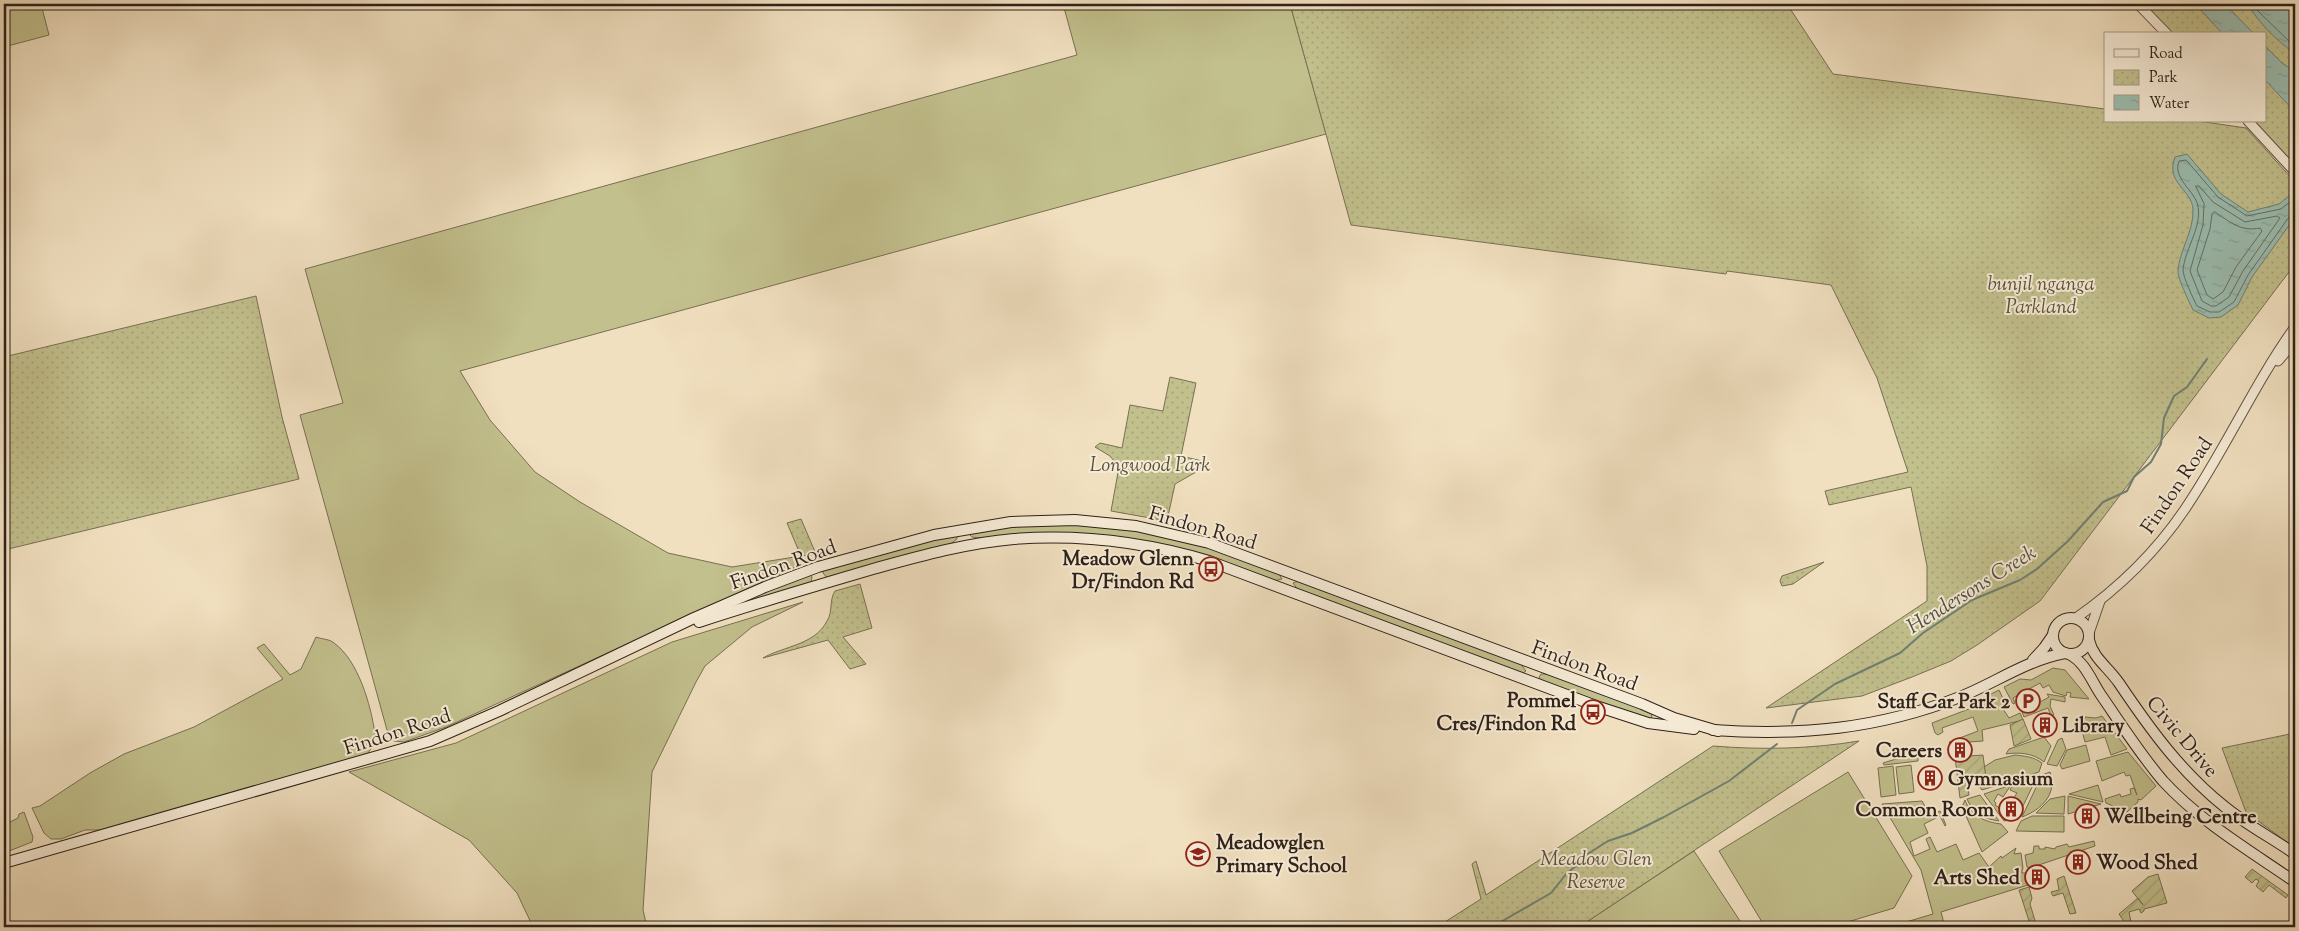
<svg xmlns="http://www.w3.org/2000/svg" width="2299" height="931" font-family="'Sorts Mill Goudy',serif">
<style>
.grass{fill:#c2c08d;stroke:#787053}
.park{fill:url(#park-dots);stroke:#787053}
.garden{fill:url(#garden-furrows);stroke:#787053}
.water{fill:url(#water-ripples);stroke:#6f7f74}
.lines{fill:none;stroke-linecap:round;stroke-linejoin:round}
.shore{stroke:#646f64;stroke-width:1}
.stream{stroke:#6f7f74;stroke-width:2}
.tertiary-casing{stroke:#5f5143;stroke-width:11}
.secondary-casing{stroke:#2e2119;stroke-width:12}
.tertiary{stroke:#f6ebd6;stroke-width:9}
.secondary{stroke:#f6ebd6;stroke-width:10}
.labels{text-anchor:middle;stroke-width:4;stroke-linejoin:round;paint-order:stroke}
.park-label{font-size:20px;font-style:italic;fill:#5a513c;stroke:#f6ebd6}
.street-label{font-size:20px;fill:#2e2119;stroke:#f6ebd6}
.poi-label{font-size:20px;font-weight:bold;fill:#2e2119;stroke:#f6ebd6;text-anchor:end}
.water-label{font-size:21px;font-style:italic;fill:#4f5046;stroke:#f6ebd6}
</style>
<defs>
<pattern id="park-dots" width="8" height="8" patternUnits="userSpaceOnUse" patternTransform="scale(1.25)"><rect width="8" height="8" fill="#c2c08d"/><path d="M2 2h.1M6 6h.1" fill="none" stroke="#a7a579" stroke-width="1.8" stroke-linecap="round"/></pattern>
<pattern id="garden-furrows" width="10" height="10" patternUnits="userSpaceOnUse" patternTransform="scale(1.25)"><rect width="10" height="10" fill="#c2c08d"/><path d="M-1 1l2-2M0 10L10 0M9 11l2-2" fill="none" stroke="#a7a579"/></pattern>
<pattern id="water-ripples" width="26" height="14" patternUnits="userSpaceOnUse" patternTransform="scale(1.25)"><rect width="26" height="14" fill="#9bbdb0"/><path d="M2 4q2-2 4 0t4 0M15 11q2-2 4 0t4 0" fill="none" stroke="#86a297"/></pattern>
</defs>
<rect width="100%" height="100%" fill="#f1e0c0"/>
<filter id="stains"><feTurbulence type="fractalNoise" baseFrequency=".004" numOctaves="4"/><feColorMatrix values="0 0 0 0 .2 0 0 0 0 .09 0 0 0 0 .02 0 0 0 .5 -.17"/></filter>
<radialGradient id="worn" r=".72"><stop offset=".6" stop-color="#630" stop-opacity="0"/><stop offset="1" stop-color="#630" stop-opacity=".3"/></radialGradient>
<g class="grass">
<polygon points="4,4 41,4 49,35 4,47"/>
<polygon points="1063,4 1290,4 1326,134 460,371 490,420 535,472 580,502 668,553 732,567 801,556 804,563 446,727 404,742 394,741 387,730 300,415 343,403 305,269 1077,55"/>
<polygon points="1083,522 1181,537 1279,574 1282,579 1273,581 1158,546 987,539 972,537 968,533 970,530"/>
<polygon points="957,535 957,539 949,545 828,579 823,573 823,571 922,540"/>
<polygon points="810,574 812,577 811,583 704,618 751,594"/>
<polygon points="1298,581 1520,663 1526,671 1523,673 1298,590 1293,583"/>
<polygon points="803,602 752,627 705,666 696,682 652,772 643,910 647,927 533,927 517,893 469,840 349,772 456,743 672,642"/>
<path d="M316 637C321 639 330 639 334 643 358 660 371 705 375 734L374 745 367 754 102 830H85L61 839H51L44 833 32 808 40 806 90 773 124 754 194 727 283 679 257 648 264 644 290 675 301 669Z"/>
<polygon points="2053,668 2065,670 2089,699 2070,697 2071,693 2067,692 2066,696 2053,692 2049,685 2043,688 2040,683 2013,698 2015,703 2013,704 2004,687 2020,679 2031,680"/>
<polygon points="1541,674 1550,674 1651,712 1652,717 1649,720 1541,680 1539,677"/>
<polygon points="1999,690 2007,707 2003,709 2009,718 2020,713 2023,720 1982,730 1983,741 1954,743 1953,747 1949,742 1978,731 1973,717 1942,728 1943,732 1938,735 1935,733 1932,723 1982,704 1989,695"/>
<polygon points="2047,694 2065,697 2065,702 2051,699 2050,706 2054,715 2051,716 2048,708 2024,717 2022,712 2049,697"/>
<polygon points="2102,716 2127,749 2111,755 2105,737 2085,742 2081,727 2085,717 2096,718"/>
<path d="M2044 737 2051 746 2044 762C2033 753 2019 752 2006 754L2009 749Z"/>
<polygon points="2062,738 2066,749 2057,766 2047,764 2058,740"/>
<polygon points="2086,745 2090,761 2062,769 2060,765 2067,750"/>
<polygon points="1929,749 1933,755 1918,758 1918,761 1884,765 1883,763"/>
<polygon points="2128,752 2156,786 2141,800 2138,799 2138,802 2127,812 2106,803 2105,799 2120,794 2121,797 2131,794 2130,789 2134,788 2137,795 2130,775 2126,776 2124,772 2102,781 2096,761"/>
<path d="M2015 755C2025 756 2034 757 2042 763L2039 772 1982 790 1974 780 1986 778 1984 767 1995 760Z"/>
<polygon points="1911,765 1914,792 1899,794 1896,767"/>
<polygon points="1893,766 1896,795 1881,797 1878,768"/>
<polygon points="1848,772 1912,876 1894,908 1831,927 1765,927 1719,851"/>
<path d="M2050 772C2058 794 2041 810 2022 817L2042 775Z"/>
<polygon points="2037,777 2023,806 2013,799 2017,793 2010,790 2013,784"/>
<polygon points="2011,785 2003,797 1998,794 1994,801 1996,803 1995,805 2013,816 2016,810 2020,812 2017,819 2004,821 1984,794"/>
<polygon points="2098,785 2103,802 2069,794"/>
<path d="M1980 795 1999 821C1985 819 1973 814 1967 799Z"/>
<polygon points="2065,796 2064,814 2036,813 2050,799"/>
<polygon points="2068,796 2101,804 2068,814"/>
<path d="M1965 800C1971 816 1985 822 2001 824L2008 832 1982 852 1962 807Z"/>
<polygon points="1922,801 1930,815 1940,811 1946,825 1945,826 1940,816 1924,824 1928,833 1910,842 1914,856 1930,849 1926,839 1930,837 1937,852 1956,844 1963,860 1979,853 1989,867 2001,856 2002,858 2016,848 2014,854 2021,853 2023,868 2022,871 2022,873 2026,873 2028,885 1941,912 1945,927 1889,927 1933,914 1921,870 1882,804"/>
<polygon points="24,812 33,837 32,842 4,853 4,825 18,818 19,814"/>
<polygon points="2032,816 2064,816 2064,832 2016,831 2021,821"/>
<polygon points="2094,841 2095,846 2030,868 2027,867 2025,855 2033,853 2034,846 2039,846 2039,849 2045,849 2045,847 2055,849 2056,847 2067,844 2069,847"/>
<polygon points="1694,851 1744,927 1579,927"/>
</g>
<g class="park">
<polygon points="1290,4 1787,4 1833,74 2105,109 2105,121 2198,121 2246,128 2295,182 2295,264 2040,601 1977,645 1951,661 1912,677 1862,696 1766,708 1927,601 1927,566 1911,487 1829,505 1825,491 1908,472 1877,378 1831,285 1727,271 1726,274 1351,225"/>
<polygon points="2144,4 2295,4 2295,167 2253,121 2265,121 2265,34 2171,34"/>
<polygon points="256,296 282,417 299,479 4,550 4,357"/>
<polygon points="1170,377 1196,383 1181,456 1202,461 1203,468 1175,484 1167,521 1111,511 1119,467 1110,456 1095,447 1100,443 1122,448 1130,405 1163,411"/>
<polygon points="801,519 816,554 801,556 787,523"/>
<polygon points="1824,562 1793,584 1782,586 1780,581 1782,576"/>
<path d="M860 584 872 628 843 637 866 664 850 669 828 640 763 658C784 646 815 645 827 621 833 612 829 600 835 591Z"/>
<polygon points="2295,733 2295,848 2246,812 2222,748"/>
<path d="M1859 741 1579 927H1437L1481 899 1472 864 1476 861 1486 895 1713 746C1762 750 1811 749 1859 741Z"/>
</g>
<g class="garden">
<polygon points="2023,719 2031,739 2014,746 2010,725"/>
<polygon points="1983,755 1986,778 1971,782 1968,788 1969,795 1960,798 1955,757"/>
<polygon points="2252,869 2288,895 2286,898 2269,885 2263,892 2256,886 2259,881 2256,879 2252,883 2245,877"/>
<polygon points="2158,874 2167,903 2144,909 2144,911 2141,913 2139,909 2129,912 2132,927 2124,927 2123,920 2119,914 2138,898 2143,905 2132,891 2148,877"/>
<polygon points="2064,876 2076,913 2070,914 2063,893 2053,896 2051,892 2059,890 2057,879"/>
<polygon points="2029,887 2032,898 2030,904 2037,927 2031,927 2019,890"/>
</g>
<g class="water">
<polygon points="2195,4 2225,4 2254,34 2223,34"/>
<path d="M2249 4H2295V53C2282 46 2254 19 2249 4Z"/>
<polygon points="2265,46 2282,63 2295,72 2295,112 2265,80"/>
<path d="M2187 154 2221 194 2248 212 2279 204 2295 191V217L2252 277 2238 305 2221 317 2209 318 2193 310C2189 301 2177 278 2178 270 2180 249 2194 231 2193 209 2192 190 2165 183 2175 157Z"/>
</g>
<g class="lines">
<g class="shore">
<polyline points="2254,4 2258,11 2295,47"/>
<polygon points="2196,186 2199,186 2213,202 2245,222 2277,216 2280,218 2243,271 2229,297 2216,306 2211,306 2202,301 2190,271 2203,225 2204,204"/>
<path d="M2295 198 2281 209 2247 216 2218 197 2186 160 2179 161C2172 178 2195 191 2198 206 2202 228 2185 248 2183 270 2183 277 2193 298 2197 306L2210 312H2219L2234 302 2248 275 2289 217 2295 215"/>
<path d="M2215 212C2230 222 2241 232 2260 228L2262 231 2236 267 2223 292 2213 299 2207 295 2197 270 2210 229 2212 214Z"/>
</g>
<g class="stream">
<polyline points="1792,723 1797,710 1835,684 1900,653 1923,633 1972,600 2020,580 2037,569 2068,541 2103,502 2127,491 2134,477 2151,462 2161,444 2164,418 2174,396 2187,387 2207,359"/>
<polyline points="1492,927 1551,893 1567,873 1580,863 1586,855 1608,841 1632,833 1664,817 1729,781 1777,744"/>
</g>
<g class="tertiary-casing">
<g id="tertiary">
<polyline points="2138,4 2167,34"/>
<polyline points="2248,121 2295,172"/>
<polyline points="2278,361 2295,341"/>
<path d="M2076 618C2119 588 2156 552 2185 509 2225 450 2254 384 2295 327"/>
<polyline points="2089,633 2100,601"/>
</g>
</g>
<g class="secondary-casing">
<g id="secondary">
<circle cx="2071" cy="636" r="18"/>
<path d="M699 622C757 603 815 586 873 569 920 556 966 543 1014 539 1080 534 1145 542 1209 561L1599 707 1648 723 1694 729"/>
<path d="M2089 640C2093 658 2108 667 2119 683 2150 729 2181 772 2225 807 2247 825 2272 838 2295 854"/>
<path d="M2069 654C2085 662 2091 680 2101 695 2121 724 2140 754 2163 781 2202 823 2249 850 2295 882"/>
<polyline points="2033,660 2044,648 2053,635"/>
<path d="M1713 730C1801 736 1878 729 1960 697 1995 683 2027 660 2065 653"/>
<polyline points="4,863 430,741 499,711 694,618 765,587 818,567 934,535 1011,522 1075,520 1136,526 1209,543 1642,704 1674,718 1718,731"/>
</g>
</g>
<use href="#tertiary" class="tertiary"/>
<use href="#secondary" class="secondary"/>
</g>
<defs>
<g id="bus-ring" transform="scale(1.25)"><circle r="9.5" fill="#f6ebd6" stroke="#8f2418" stroke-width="1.5"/><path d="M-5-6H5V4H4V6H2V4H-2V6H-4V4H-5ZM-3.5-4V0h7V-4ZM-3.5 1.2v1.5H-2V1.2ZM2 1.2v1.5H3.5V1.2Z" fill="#8f2418"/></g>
<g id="parking-ring" transform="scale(1.25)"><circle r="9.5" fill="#f6ebd6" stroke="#8f2418" stroke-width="1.5"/><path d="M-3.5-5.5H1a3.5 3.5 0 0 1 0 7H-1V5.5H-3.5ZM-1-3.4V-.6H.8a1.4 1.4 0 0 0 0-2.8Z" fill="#8f2418"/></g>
<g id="building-ring" transform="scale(1.25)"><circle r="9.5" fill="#f6ebd6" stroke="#8f2418" stroke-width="1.5"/><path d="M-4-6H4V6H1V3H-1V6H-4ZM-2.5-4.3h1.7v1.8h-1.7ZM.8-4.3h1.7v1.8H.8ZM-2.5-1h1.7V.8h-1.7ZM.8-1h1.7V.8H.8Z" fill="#8f2418"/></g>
<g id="school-ring" transform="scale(1.25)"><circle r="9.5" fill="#f6ebd6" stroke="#8f2418" stroke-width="1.5"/><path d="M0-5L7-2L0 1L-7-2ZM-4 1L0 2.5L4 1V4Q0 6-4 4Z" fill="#8f2418"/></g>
</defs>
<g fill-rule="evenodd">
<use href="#bus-ring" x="1211" y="569"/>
<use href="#parking-ring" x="2028" y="701"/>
<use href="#bus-ring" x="1593" y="712"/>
<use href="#building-ring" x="2045" y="725"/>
<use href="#building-ring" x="1960" y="750"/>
<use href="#building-ring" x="1930" y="778"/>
<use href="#building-ring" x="2011" y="809"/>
<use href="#building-ring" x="2087" y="816"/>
<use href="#school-ring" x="1198" y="854"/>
<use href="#building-ring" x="2078" y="862"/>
<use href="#building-ring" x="2037" y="877"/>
</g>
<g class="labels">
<g class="park-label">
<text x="2041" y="290">bunjil nganga<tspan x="2041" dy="23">Parkland</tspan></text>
<text x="1150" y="471">Longwood Park</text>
<text x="1596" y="865">Meadow Glen<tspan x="1596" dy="23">Reserve</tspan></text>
</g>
<g class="street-label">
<text transform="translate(2176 485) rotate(-56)" y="7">Findon Road</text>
<text transform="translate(1203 527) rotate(16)" y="7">Findon Road</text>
<text transform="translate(783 564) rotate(-20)" y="7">Findon Road</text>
<text transform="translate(1585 665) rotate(20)" y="7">Findon Road</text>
<text transform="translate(397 731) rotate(-18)" y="7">Findon Road</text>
<text transform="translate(2183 736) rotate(50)" y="7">Civic Drive</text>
</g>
<g class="poi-label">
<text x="1194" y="565">Meadow Glenn<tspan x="1194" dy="23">Dr/Findon Rd</tspan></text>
<text x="1576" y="707">Pommel<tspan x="1576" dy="23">Cres/Findon Rd</tspan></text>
<text x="2010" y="708">Staff Car Park 2</text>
<text x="2062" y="732" text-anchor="start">Library</text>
<text x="1942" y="757">Careers</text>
<text x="1948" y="785" text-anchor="start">Gymnasium</text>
<text x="1994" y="816">Common Room</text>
<text x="2104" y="823" text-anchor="start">Wellbeing Centre</text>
<text x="1216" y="849" text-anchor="start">Meadowglen<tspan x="1216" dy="23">Primary School</tspan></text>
<text x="2096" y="869" text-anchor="start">Wood Shed</text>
<text x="2020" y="884">Arts Shed</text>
</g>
<g class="water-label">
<text transform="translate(1971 589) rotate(-32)" y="7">Hendersons Creek</text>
</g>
</g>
<rect width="2299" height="931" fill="none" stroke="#f1e0c0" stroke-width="20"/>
<rect x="5" y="5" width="2289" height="921" fill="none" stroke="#2e2119" stroke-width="2.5"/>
<rect x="10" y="10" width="2279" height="911" fill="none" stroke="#2e2119"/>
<rect x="2104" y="32" width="162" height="90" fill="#f6ebd6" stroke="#a69a8a"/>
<rect x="2114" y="49" width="25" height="8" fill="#f6ebd6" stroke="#a69a8a"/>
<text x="2149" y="58" font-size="15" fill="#2e2119">Road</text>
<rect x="2114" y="70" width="25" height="15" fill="url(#park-dots)" stroke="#a69a8a"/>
<text x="2149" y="82" font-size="15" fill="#2e2119">Park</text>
<rect x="2114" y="95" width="25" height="15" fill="url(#water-ripples)" stroke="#a69a8a"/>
<text x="2149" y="108" font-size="15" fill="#2e2119">Water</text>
<rect width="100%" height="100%" filter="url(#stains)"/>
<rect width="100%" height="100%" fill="url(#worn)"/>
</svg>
